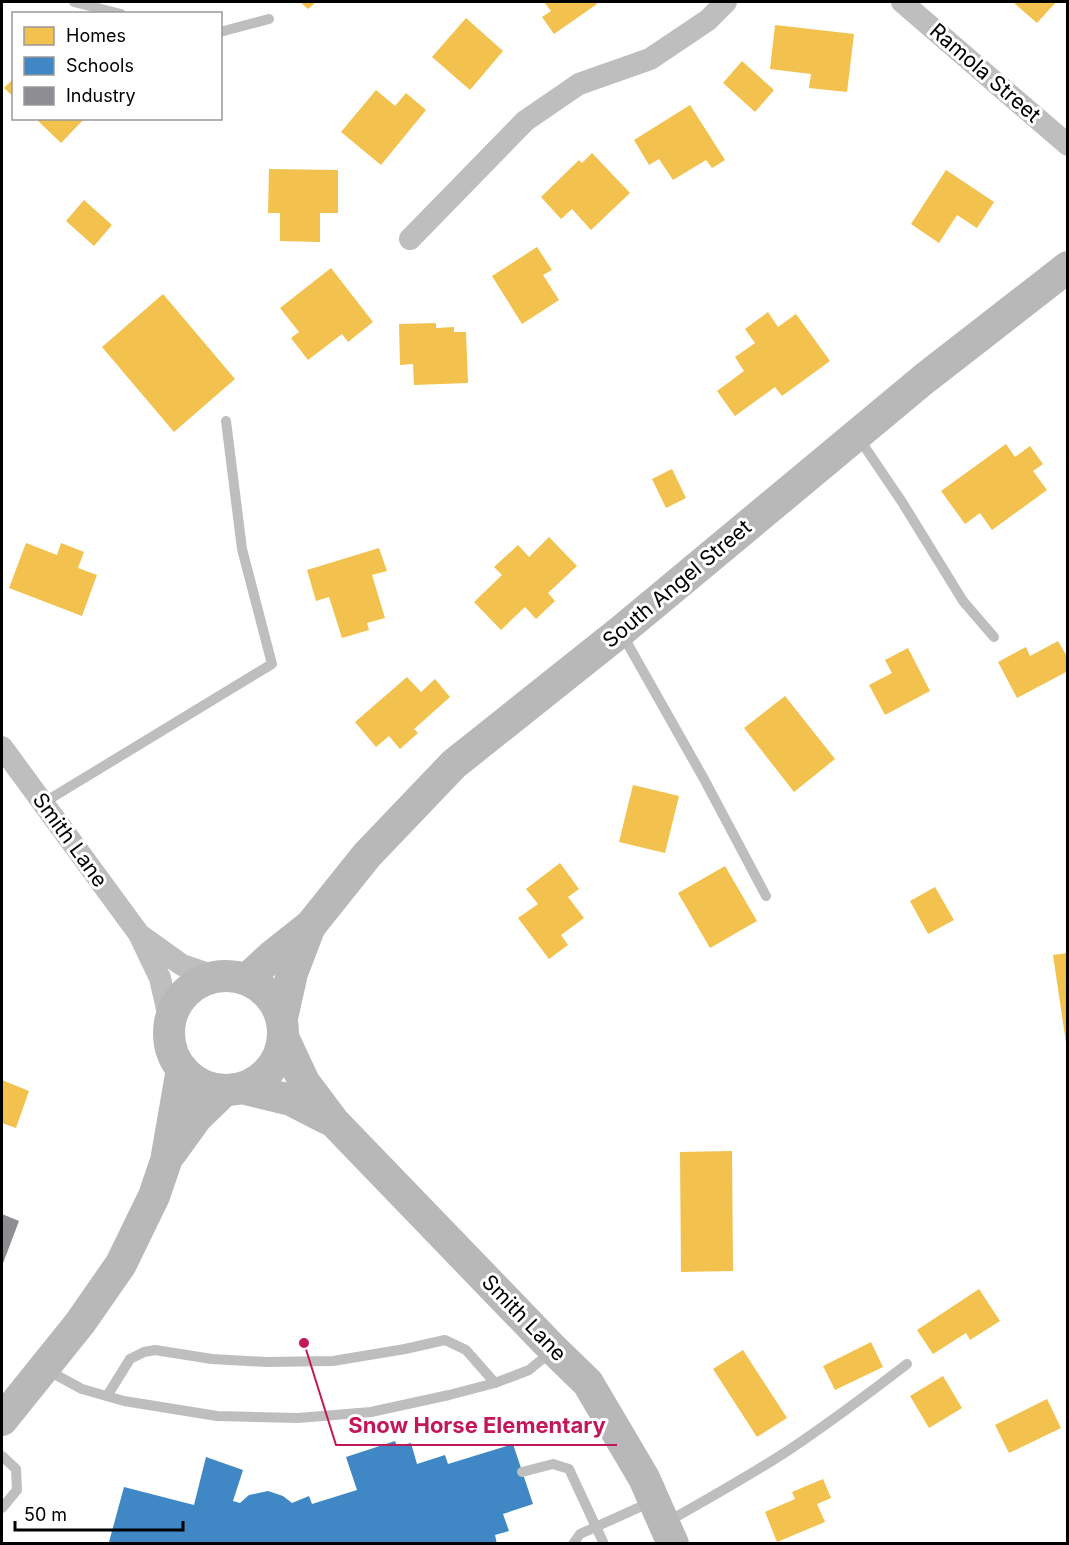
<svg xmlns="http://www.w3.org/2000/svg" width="1069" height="1545" font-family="Inter,sans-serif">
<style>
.homes{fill:#f2c14e}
.schools{fill:#3f88c5}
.industry{fill:#8d8d92}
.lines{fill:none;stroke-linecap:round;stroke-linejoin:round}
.lane{stroke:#bebebe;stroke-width:10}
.street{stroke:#bebebe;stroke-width:22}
.secondary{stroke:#b8b8b8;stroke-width:32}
.labels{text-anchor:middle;stroke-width:6;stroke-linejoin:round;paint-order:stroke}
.street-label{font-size:21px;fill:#000;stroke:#fff}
.leader{fill:none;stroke:#c2185b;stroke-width:2}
.callout-dot{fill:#c2185b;stroke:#fff;stroke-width:2}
.callout-label{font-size:22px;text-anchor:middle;font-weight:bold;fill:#c2185b;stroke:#fff;stroke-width:6;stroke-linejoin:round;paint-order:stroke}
</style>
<rect width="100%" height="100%" fill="#fff"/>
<g class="homes">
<polygon points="300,2 316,2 308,9"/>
<polygon points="544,2 595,2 597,4 554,34 542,17 551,11"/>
<polygon points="1013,2 1056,2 1037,23"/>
<polygon points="466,18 503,51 470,90 432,57"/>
<polygon points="775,25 854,34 847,92 809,88 811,74 770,69"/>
<polygon points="742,61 774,90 755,112 723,83"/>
<polygon points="14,78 14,97 4,88"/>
<polygon points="376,90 395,106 406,93 426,110 381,165 341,132"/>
<polygon points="690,105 725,160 712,168 706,160 673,180 659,159 649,165 634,140"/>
<polygon points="35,118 85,118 61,143"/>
<polygon points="592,153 630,193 591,230 572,209 561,219 541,197 579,160 582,163"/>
<polygon points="269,169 338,170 338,213 320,213 320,242 280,241 280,213 268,213"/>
<polygon points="946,170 994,202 977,228 957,215 939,243 911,224"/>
<polygon points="84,200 112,225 94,246 66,221"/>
<polygon points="537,247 552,270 543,275 559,300 522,324 492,276"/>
<polygon points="331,268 373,322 348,342 342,334 308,360 291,338 299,332 280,308"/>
<polygon points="163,294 235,379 174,432 102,347"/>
<polygon points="768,312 778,327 796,314 830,361 782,396 775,387 735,416 717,391 744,371 735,357 755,343 745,329"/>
<polygon points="436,323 436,328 454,327 454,332 466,332 468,383 414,385 413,364 400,365 399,324"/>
<polygon points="1006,444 1015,457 1030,446 1043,464 1033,471 1047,490 992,530 980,513 965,524 941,491"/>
<polygon points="672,469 686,498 666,508 652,479"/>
<polygon points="549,537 577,566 548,593 555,601 536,619 525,607 501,630 474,602 502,575 494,567 518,545 529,557"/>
<polygon points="26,543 57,555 61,543 84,552 78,568 97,575 82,616 9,588"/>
<polygon points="379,548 387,571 372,575 385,618 367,623 369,630 342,638 329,597 316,601 307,570"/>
<polygon points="1058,641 1068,658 1068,671 1017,698 998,662 1026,647 1030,656"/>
<polygon points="908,648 930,691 885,715 869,685 892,673 885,660"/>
<polygon points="407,677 421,692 435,679 450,697 414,729 418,733 400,749 389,736 376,747 355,722"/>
<polygon points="785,696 835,759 794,792 744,728"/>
<polygon points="633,785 679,796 665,853 619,842"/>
<polygon points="560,863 579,889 568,897 584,918 561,935 568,945 549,959 518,918 538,904 526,889"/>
<polygon points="725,866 757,921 710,948 678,893"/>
<polygon points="935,887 954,920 928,934 910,901"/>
<polygon points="1068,953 1068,1043 1066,1043 1053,955"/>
<polygon points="2,1080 29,1091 16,1128 2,1123"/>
<polygon points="732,1151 733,1271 681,1272 680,1152"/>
<polygon points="979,1289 1000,1321 970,1340 966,1333 933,1354 917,1330"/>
<polygon points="871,1342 883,1367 835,1390 823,1366"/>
<polygon points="743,1350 787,1418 757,1437 713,1369"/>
<polygon points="943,1376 962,1408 929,1428 910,1396"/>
<polygon points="1047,1399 1061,1428 1009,1453 995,1425"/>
<polygon points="823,1479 831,1498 817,1504 825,1522 777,1542 765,1512 795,1499 792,1492"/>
</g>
<polygon class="schools" points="395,1441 397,1446 411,1443 417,1464 445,1455 448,1464 513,1444 533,1504 503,1514 509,1531 495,1535 497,1544 115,1544 109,1542 124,1487 194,1505 206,1457 243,1470 233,1501 240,1503 249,1495 268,1491 283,1496 292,1503 309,1496 312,1504 357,1490 346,1457"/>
<polygon class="industry" points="2,1214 19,1221 2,1266"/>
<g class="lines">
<g class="lane">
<polyline points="74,2 121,14"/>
<polyline points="220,32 269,19"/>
<polyline points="858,437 902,502 963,601 994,637"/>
<polyline points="622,634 704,779 766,896"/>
<polyline points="43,803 272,664 242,549 226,421"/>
<polyline points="47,1370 82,1389 124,1401 217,1416 298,1418 371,1412 449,1395 495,1383 529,1370 551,1352"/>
<polyline points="107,1396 130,1359 144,1352 155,1350 212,1359 267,1362 333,1361 405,1349 445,1340 466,1350 495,1383"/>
<polyline points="2,1456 16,1469 17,1490 2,1508"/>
<polyline points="522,1472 553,1464 569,1469 604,1544"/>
<path d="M667 1522C708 1499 749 1476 789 1450 829 1423 868 1394 907 1364"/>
<polyline points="573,1544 580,1534 651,1502"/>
</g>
<g class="street">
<polyline points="902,2 1068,145"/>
<polyline points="410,239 525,121 579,84 650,59 708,20 726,2"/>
<polyline points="2,747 139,934 160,978 170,1022"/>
<polyline points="140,935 182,965 214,976"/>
</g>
<g class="secondary">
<circle cx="226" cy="1033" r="57"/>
<polyline points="247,979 272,956 311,925 367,855 454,764 621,631 924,379 1068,267"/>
<polyline points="282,1018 292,973 310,926"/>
<polyline points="283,1037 304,1082 334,1122 554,1350 588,1383 644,1478 673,1544"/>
<polyline points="242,1088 291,1100 328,1119"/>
<polyline points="171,1153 197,1117 225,1090"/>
<polyline points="2,1420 80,1323 121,1264 154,1196 166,1161 182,1069"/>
</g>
</g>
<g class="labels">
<g class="street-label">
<text transform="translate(985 73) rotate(41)" y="7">Ramola Street</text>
<text transform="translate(677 584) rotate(-40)" y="7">South Angel Street</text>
<text transform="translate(70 840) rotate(54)" y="7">Smith Lane</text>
<text transform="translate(524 1318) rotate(46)" y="7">Smith Lane</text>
</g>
</g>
<path class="leader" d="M304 1343L336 1445H617"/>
<circle class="callout-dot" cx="304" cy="1343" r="6"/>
<g class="callout-label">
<text x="477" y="1433">Snow Horse Elementary</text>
</g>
<rect width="1069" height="1545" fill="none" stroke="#000000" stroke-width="6"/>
<rect x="12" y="12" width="210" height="108" fill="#ffffff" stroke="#999999" stroke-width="1.5"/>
<rect x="24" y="27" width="30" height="18" fill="#f2c14e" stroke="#999999" stroke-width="1.5"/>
<text x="66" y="42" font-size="18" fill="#000000">Homes</text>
<rect x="24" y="57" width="30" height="18" fill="#3f88c5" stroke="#999999" stroke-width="1.5"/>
<text x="66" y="72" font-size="18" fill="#000000">Schools</text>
<rect x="24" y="87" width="30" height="18" fill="#8d8d92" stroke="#999999" stroke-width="1.5"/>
<text x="66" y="102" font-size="18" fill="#000000">Industry</text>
<path d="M15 1521v9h168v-9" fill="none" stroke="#000000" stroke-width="3"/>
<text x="24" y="1521" font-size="18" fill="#000000" stroke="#ffffff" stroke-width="4.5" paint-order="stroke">50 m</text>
</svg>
